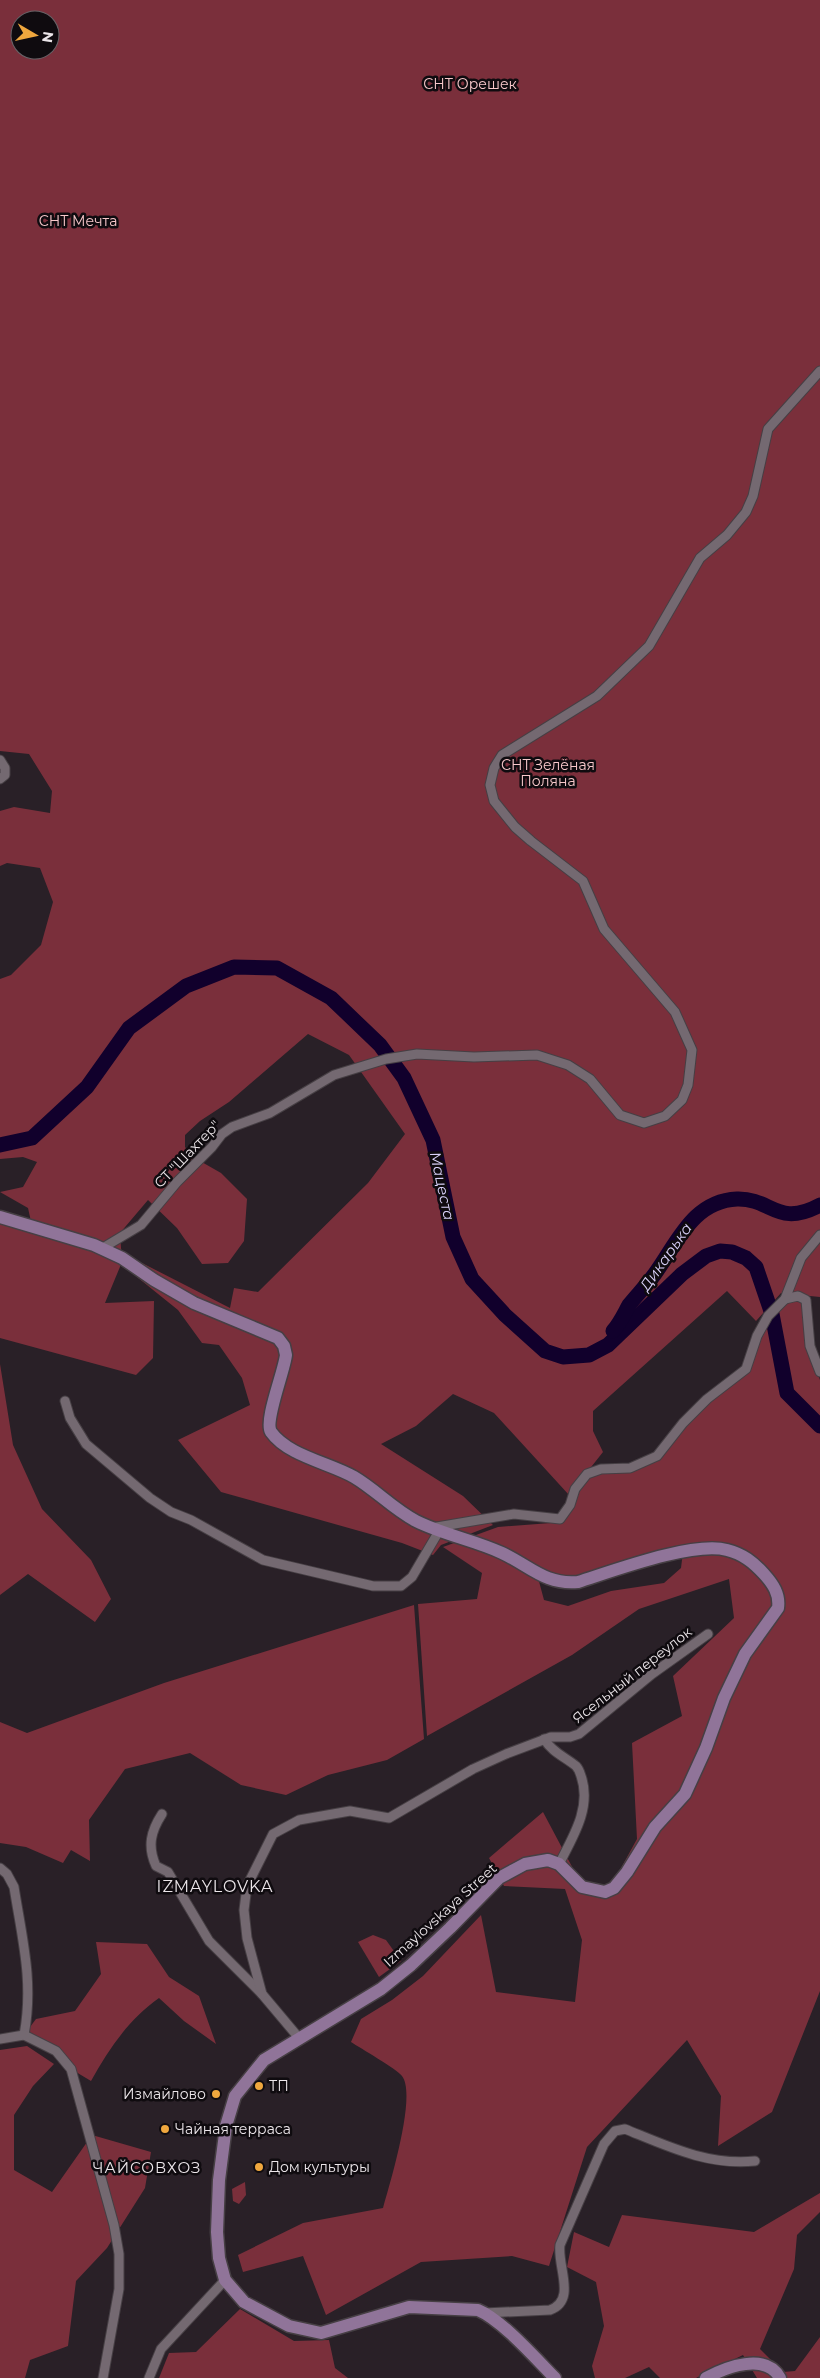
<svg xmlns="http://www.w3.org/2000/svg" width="820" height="2378" font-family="Montserrat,sans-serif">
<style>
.green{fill:#7a2f3b;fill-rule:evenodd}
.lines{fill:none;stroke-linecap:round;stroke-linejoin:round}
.river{stroke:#11002c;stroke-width:15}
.street-casing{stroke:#463f44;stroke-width:11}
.secondary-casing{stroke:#463f44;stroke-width:15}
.street{stroke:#746971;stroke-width:9}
.secondary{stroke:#907499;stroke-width:12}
.poi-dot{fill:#efa73e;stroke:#0f0b0f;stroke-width:2}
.labels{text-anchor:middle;stroke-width:5;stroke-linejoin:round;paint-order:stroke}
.park-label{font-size:14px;fill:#f8c8cb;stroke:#0f0b0f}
.street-label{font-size:14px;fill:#ece6ea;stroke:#0f0b0f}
.poi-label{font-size:14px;fill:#ece6ea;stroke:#0f0b0f;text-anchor:start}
.water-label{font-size:15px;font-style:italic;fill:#d8d0f8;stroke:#0f0b0f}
.neighbourhood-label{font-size:15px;letter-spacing:1px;fill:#ece6ea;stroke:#0f0b0f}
.quarter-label{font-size:16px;letter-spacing:1px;fill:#ece6ea;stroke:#0f0b0f}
</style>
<rect width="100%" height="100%" fill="#292027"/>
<g class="green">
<path d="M0 0H820V1297L781 1293 756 1321 727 1291 593 1411V1431L603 1452 569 1495 494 1413 453 1394 416 1426 381 1444 463 1496 493 1525 441 1545 433 1555 402 1543 221 1492 178 1440 250 1405 242 1378 219 1345 202 1343 178 1310 137 1277 142 1263 230 1308 234 1288 258 1292 368 1183 405 1134 349 1055 308 1034 229 1102 200 1121 185 1135V1147L193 1157 221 1173 247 1199 244 1241 228 1263 202 1264 177 1228 148 1200 120 1233 122 1262 105 1303 154 1301 153 1358 136 1375 0 1338V1217L32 1226 28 1208 0 1192 23 1187 37 1162 23 1157 0 1159V979L11 975 41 945 53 902 40 868 7 863 0 866V811L14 807 50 813 52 791 29 754 0 751ZM20 20H50V50H20Z"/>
<path d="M802 1301 808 1347 820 1380V1991L772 2112 718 2146 721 2096 687 2040 587 2147 549 2266 512 2256 421 2262 326 2315 303 2256 243 2272 238 2255 303 2223 383 2208C390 2183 417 2095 402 2076 397 2069 360 2048 351 2042L361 2019 392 2000 423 1976 481 1915 496 1992 575 2002 582 1940 565 1889 504 1886 489 1858 543 1812 578 1878 604 1890 615 1879 637 1839 632 1743 682 1716 673 1676 734 1618 729 1579 639 1609 572 1655 427 1736 418 1604 477 1599 482 1573 443 1547 498 1527 564 1522 572 1499 588 1477 653 1459 686 1416 753 1357 769 1320 788 1302ZM683 1552 681 1568 664 1583 611 1591 568 1606 544 1600 537 1574C569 1590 649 1561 683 1552Z"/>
<polygon points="0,1364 13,1445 42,1509 91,1560 111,1599 95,1622 28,1574 0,1595"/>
<polygon points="414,1605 424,1739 387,1760 328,1775 286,1795 241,1785 190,1753 125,1769 89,1820 90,1861 71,1850 63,1863 26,1847 0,1843 0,1722 27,1733 164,1683"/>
<polygon points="373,1935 386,1940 401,1961 379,1977 358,1942"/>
<path d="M96 1942 147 1944 169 1977 199 1996 216 2044 184 2021 159 1998C128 2020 109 2049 91 2081L71 2069 56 2051 24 2035 36 2019 75 2011 101 1974Z"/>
<polygon points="27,2046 54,2064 33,2086 14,2115 14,2170 52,2192 92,2135 151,2152 145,2188 107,2248 76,2281 68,2346 30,2360 25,2378 0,2378 0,2050"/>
<polygon points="245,2182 246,2195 239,2204 233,2201 232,2189"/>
<polygon points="820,2193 820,2212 797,2235 794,2269 760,2349 783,2372 795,2371 820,2337 820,2378 757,2378 743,2355 696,2378 660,2378 649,2367 625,2378 595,2378 592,2366 604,2326 596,2282 567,2267 574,2232 609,2247 622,2215 754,2232"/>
<polygon points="240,2309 294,2341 329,2340 335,2368 348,2378 159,2378 169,2353 196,2352"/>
</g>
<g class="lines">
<g class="river">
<polyline points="0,1145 32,1138 87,1087 129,1028 186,986 234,967 277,968 331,998 380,1045 404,1078 433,1140 453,1237 472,1279 505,1315 545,1351 563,1357 589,1355 608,1345 682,1274 706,1256 720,1251 732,1252 746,1258 756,1267 772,1314 787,1393 820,1426"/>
<path d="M613 1331C620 1323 624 1314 629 1305 637 1295 646 1286 654 1275 677 1244 692 1201 737 1199 772 1198 777 1228 820 1205"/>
</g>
<g class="street-casing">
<g id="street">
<polyline points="0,760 5,768 5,775 0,779"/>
<polyline points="101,1249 141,1225 177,1182 212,1147 222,1134 232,1127 270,1113 334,1075 386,1059 417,1054 474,1057 537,1055 568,1065 590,1079 620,1115 644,1123 665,1116 682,1100 688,1085 692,1050 675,1012 604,929 583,881 531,841 515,827 494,801 490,785 494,768 502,755 597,696 649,646 700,558 727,535 746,512 753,496 768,429 820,371"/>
<polyline points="785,1299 798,1296 806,1300 810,1346 820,1372"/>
<polyline points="65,1401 70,1418 86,1444 150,1498 171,1512 191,1520 263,1560 373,1586 401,1586 412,1577 439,1531"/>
<polyline points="431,1528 514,1514 560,1519 570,1505 575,1489 587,1474 601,1469 630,1468 657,1456 683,1423 707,1399 746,1369 757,1336 768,1316 785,1299 801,1258 820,1235"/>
<path d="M544 1739C552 1752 565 1757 576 1766 579 1769 580 1773 581 1776 592 1807 573 1837 559 1864"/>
<path d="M162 1814C151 1831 147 1846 156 1866L168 1872 209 1941 262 1994 299 2038"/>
<path d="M0 1868 7 1874 14 1887C22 1938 34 1982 24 2035"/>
<polyline points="262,1994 247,1938 244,1910 247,1886 273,1834 299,1820 350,1811 389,1818 473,1769 506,1754 551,1737 570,1737 579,1734 652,1674 708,1634"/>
<polyline points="0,2039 24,2035 56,2051 71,2069 114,2225 119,2254 119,2289 103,2378"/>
<path d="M484 2313 550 2310C577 2300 557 2267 560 2245L604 2144 615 2131 625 2129C667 2146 708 2166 755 2161"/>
<polyline points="149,2378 161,2349 225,2280"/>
</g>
</g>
<g class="secondary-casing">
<g id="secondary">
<path d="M0 1217 94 1245 122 1258 154 1280 194 1303 278 1338 284 1346 286 1355C284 1372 264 1421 271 1432 288 1456 330 1463 354 1477 376 1490 393 1509 416 1521 444 1535 474 1540 502 1553 530 1566 545 1585 578 1582 613 1571 693 1541 727 1550 743 1554 753 1562 764 1574 773 1584 780 1594 778 1608L745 1654 724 1698 706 1748 685 1794 655 1827 627 1872 614 1888 605 1892 582 1887 559 1864 548 1860 525 1864 499 1878 450 1928 411 1965 381 1989 264 2060 235 2096 226 2126 219 2180 217 2232 219 2258 225 2280 244 2302 289 2326 321 2333 409 2307 478 2310C502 2320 536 2359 555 2378"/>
<path d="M706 2378C726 2367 766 2352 780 2378"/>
</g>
</g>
<use href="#street" class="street"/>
<use href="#secondary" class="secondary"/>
</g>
<g class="poi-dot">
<circle cx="259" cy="2086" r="5"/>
<circle cx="216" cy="2094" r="5"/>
<circle cx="165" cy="2129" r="5"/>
<circle cx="259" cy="2167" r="5"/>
</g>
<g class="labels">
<g class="park-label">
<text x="470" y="89">СНТ Орешек</text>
<text x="78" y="226">СНТ Мечта</text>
<text x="548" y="770">СНТ Зелёная<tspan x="548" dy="16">Поляна</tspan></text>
</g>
<g class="street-label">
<text transform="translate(187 1154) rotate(-46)" y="5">СТ "Шахтер"</text>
<text transform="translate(632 1675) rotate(-38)" y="5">Ясельный переулок</text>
<text transform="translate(440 1915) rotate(-42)" y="5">Izmaylovskaya Street</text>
</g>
<g class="poi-label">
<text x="269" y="2091">ТП</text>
<text x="206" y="2099" text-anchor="end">Измайлово</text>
<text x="175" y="2134">Чайная терраса</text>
<text x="269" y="2172">Дом культуры</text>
</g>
<g class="water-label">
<text transform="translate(442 1186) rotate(78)" y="5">Мацеста</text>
<text transform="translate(666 1257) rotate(-55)" y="5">Дикарька</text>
</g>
<g class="neighbourhood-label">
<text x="147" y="2173">ЧАЙСОВХОЗ</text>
</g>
<g class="quarter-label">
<text x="215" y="1892">IZMAYLOVKA</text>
</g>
</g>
<g transform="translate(35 35) rotate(99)"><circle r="24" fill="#0f0b0f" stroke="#676367"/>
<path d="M0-4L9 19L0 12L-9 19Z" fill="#efa73e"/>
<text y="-8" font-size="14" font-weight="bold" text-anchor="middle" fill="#ece6ea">N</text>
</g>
</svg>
